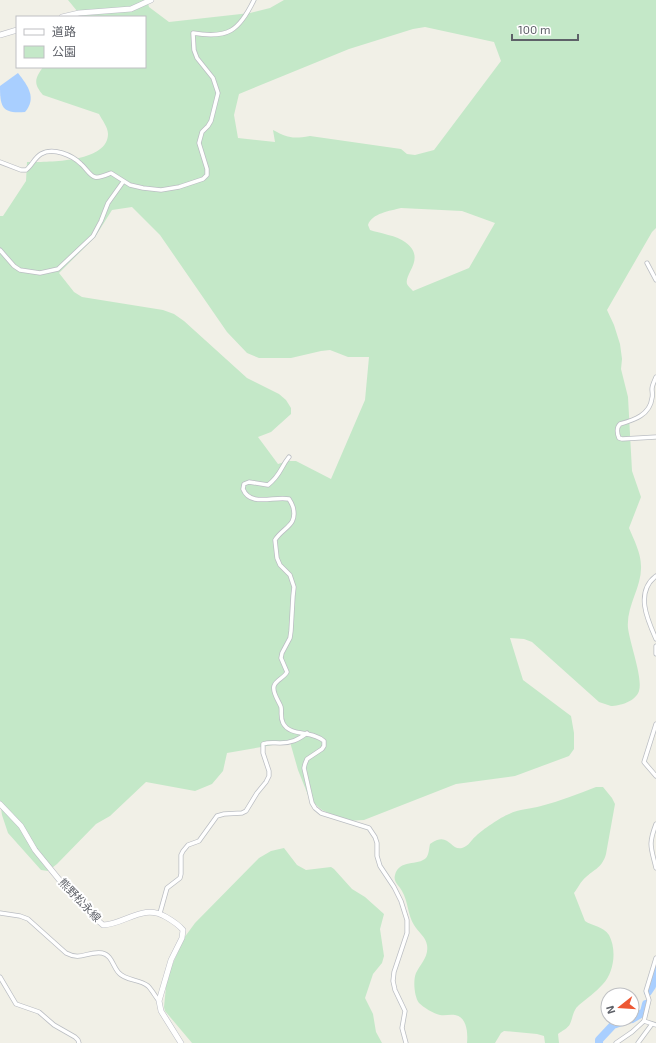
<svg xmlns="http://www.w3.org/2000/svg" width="656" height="1043" font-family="'Exo 2','Noto Sans JP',sans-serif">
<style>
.green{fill:#c4e8c8;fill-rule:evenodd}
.water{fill:#a9cfff}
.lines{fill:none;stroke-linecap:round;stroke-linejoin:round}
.river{stroke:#a9cfff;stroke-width:8}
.street-casing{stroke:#bbbec3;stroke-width:5}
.secondary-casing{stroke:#bcbec5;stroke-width:6}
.street{stroke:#fff;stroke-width:3.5}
.secondary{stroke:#fff;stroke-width:5}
.labels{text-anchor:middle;stroke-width:4;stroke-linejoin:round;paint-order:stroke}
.street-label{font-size:11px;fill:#5e6168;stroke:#fff}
</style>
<rect width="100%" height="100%" fill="#f1f0e7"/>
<g class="green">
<path d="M68 0H147L149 7 169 22 250 13 270 8 284 0H656V228L652 232 607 310 614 325 620 344 622 359 621 369 628 397 632 471 641 497 629 528C634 540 641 553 641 566 642 587 626 606 628 628 630 644 643 678 639 691 636 701 620 706 611 706 607 705 603 703 599 702L532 642 524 639 510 638 523 680 571 716 574 733V749L569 756 515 776 456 784 364 820 346 821 322 810 310 800 298 770 290 742 227 753 223 771 212 784 195 791 146 782 110 816 96 824 57 864 48 871 41 870 8 833 2 815 0 802V216H3L26 181 27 162C46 162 108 163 108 134 108 127 102 120 99 114L43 95C33 83 35 79 43 67H145V17H82ZM425 27 494 42 501 61 434 150 415 155 407 154 401 149 310 136C292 139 288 138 273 130L275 142 238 138 234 115 239 94 349 49 413 29ZM132 207 160 235 227 332 247 353 259 358H291L321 351 330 350 348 357H369L365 400 331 479 296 461H288L278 464 258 437 271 432 291 414V408L286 400 279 394 247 378 184 321 174 314 163 310 82 297 74 292 59 273 95 237 112 210ZM401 208 462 211 495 223 469 268 413 291C411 289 408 286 407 284 404 273 427 258 405 242 398 236 379 233 370 230L368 225C372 213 390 211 401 208Z"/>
<path d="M596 787H603L612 798 615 804 606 854C602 869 592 870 583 880 580 883 577 889 574 893L585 921C592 926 603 926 609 935 617 950 614 972 603 984 596 992 587 998 579 1005 573 1010 573 1017 570 1024 568 1028 562 1031 558 1034L559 1043H545L544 1036 537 1034 504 1031 501 1033 495 1043H467C468 1033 467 1017 455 1015 450 1014 445 1016 440 1015 434 1014 423 1007 419 1003 414 996 413 980 416 973 420 964 429 957 427 945 426 937 418 932 414 925 408 916 408 901 402 891 399 885 393 882 395 875 399 859 418 866 426 858 429 855 429 848 430 844 449 830 450 851 462 848 469 846 471 840 476 836 482 830 501 817 509 814 519 809 531 809 541 806 560 801 578 794 596 787Z"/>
<polygon points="284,848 297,865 306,870 331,867 334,869 352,889 365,897 384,914 380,929 384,956 382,963 373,974 365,998 373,1014 376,1032 382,1043 192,1043 165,1011 164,1007 167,977 184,938 195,923 259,858 271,851"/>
</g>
<path class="water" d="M18 73C28 86 37 98 25 112 2 114 0 107 0 86Z"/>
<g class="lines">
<g class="river">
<polyline points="648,992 652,986 656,968"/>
<polyline points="632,1019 644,1012 646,1004"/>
<polyline points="599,1043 599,1040 613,1025 631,1019"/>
</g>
<g class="street-casing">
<g id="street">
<path d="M0 162 21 170H26C32 166 34 158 41 154 53 147 72 155 81 164 86 168 90 176 95 177 100 178 106 175 111 173L130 185 143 188 161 190 179 187 203 179 207 175V169L199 143 202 132 208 126 211 121 218 93 213 78 197 58 194 50 193 33C228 39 239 31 254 0"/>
<polyline points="0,250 14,266 20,270 40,273 58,269 93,236 101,221 108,203 123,182"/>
<polyline points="647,263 656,280"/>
<path d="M656 377C655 380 652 385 652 389 652 392 653 395 652 398 650 415 634 420 620 424 616 428 617 433 619 438L622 439 656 437"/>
<path d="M289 457C280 468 281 475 268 485L249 482 244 484 243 489C250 507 274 496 289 499 291 502 292 504 293 507 298 526 283 527 275 540L277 558 280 565 290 575 294 587 293 596 291 631 290 638 282 653 281 658 287 672C284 678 276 680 274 686 272 693 279 701 281 707 282 712 280 717 283 723 290 737 312 730 324 741V746L322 749 307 759 305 764 304 768 312 803 315 808 321 813 369 828 375 837 377 843V856L380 866 394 887 401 901 407 920V933L394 972 393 981 395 990 405 1011 402 1028 406 1043"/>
<path d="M656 576C635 592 647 619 656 639"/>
<polyline points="656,646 656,654"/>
<polyline points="656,724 644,762 656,776"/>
<path d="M656 824C648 845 651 847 656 868"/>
<path d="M0 913 20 916 28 919 66 953C81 961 87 951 102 953 112 955 113 967 119 973 126 981 140 979 148 986 152 990 155 996 159 1001"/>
<path d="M160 913 167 888 180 878 181 874V855L183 851 188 845 199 841 217 816 224 814 242 813 246 811 257 793 266 782 269 776V771L263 753V744C269 742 274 743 280 743 291 743 298 740 307 733"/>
<polyline points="0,977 16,1004 39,1012 54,1025 75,1037 78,1040 79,1043"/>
<polyline points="644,1021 656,1025"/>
<polyline points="616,1043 632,1032 644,1021 649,1000 646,991 656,958"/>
<polyline points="638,1043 652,1024"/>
</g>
</g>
<g class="secondary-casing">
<g id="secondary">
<polyline points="62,17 79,13 131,9 151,0"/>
<polyline points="0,35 17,30"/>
<path d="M0 804 21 826 35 850 66 888 84 908 103 925C126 924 143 903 166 917 173 921 178 924 183 930L182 938 171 960 159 1001 161 1011 181 1043"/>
</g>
</g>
<use href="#street" class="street"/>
<use href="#secondary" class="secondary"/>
</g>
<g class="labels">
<g class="street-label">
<text transform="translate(80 900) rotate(46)" y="4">熊野松永線</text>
</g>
</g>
<rect x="16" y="16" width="130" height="52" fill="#ffffff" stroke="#bfc0c3"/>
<rect x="24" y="29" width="20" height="6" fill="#ffffff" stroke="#bfc0c3"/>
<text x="52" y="36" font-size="12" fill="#5e6168">道路</text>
<rect x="24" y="46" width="20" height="12" fill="#c4e8c8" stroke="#bfc0c3"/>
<text x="52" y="56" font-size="12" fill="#5e6168">公園</text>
<g transform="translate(620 1007) rotate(253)"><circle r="19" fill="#ffffff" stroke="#bfc0c3"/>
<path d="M0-3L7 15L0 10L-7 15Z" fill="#ed5732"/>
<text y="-6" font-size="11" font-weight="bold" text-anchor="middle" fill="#5e6168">N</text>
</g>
<path d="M512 34v6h66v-6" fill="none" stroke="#5e6168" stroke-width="2"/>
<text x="518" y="34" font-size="12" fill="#5e6168" stroke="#ffffff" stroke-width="3" paint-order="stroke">100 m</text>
</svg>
